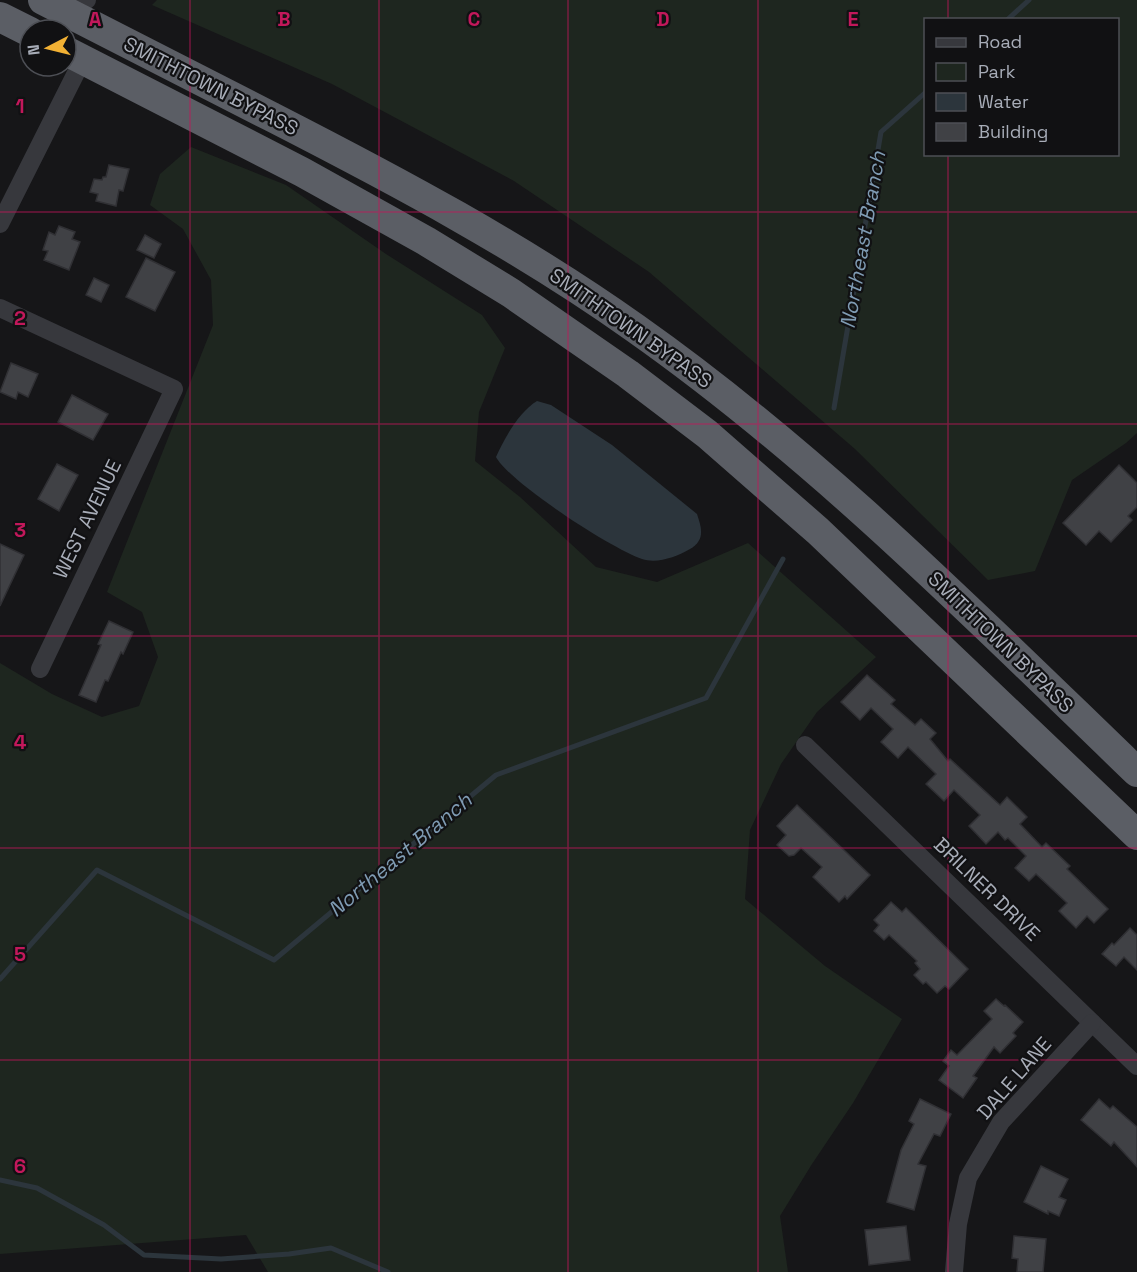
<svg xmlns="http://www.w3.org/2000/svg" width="1137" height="1272" font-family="'Space Grotesk',sans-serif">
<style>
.green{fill:#1e261f;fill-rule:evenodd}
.water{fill:#2c353c}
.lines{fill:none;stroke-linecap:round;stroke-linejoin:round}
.stream{stroke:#2c353c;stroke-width:5}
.building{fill:#404145;stroke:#303034;stroke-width:1.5}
.minor{stroke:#37383d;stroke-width:18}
.trunk{stroke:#5b5e65;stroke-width:30}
.grid{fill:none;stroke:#c2185b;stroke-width:1.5;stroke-opacity:0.55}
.labels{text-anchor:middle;stroke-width:4.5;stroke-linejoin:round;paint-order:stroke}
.street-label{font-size:20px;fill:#a8adb8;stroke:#111113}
.water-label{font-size:21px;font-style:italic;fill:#7f9bb3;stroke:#111113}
.grid-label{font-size:20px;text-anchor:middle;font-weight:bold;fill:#c2185b;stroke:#111113;stroke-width:4.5;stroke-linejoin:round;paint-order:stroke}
</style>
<rect width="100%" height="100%" fill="#161618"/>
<g class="green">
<path d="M157 0H1137V433L1126 443 1072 480 1035 571 988 580 855 449 649 272 514 181 332 84 152 5ZM926 20H1118V154H926Z"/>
<polygon points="191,147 286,185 386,254 482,315 505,348 479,412 475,461 520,497 596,567 657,582 748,543 876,657 817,712 781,764 750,830 745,899 825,966 902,1019 853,1103 812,1164 780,1216 788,1272 268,1272 246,1235 0,1254 0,663 52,694 102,717 139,706 158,657 142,612 107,592 213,325 211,280 183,229 150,205 160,174"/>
</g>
<path class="water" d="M537 401 551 405 612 445 697 514C702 529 705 540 690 549 676 557 657 564 642 559 612 549 510 483 496 457 505 437 519 412 537 401Z"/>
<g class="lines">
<g class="stream">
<polyline points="1007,20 1029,0"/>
<polyline points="834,408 881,132 926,92"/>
<polyline points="0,979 97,870 274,960 496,775 706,698 783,559"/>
<polyline points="0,1180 37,1188 104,1225 144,1255 221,1259 289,1254 331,1248 388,1272"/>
</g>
</g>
<g class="building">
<polygon points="109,165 129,169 123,191 119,190 116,206 96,201 98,194 90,192 94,179 102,180 103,177 106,177"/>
<polygon points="59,226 75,232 72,239 80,242 69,270 44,260 48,251 43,250 49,232 55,235"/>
<polygon points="145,235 161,244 154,258 137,250"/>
<polygon points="146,258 175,272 155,311 126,297"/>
<polygon points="94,278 109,285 101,302 86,295"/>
<polygon points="11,363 38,374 28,397 18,392 16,399 0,392"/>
<polygon points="72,395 108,414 93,440 58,422"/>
<polygon points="57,464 78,475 59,511 38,499"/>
<polygon points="1119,465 1137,483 1137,507 1128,516 1132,520 1111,542 1099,531 1086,545 1063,523"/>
<polygon points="0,544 24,555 0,606"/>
<polygon points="109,621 133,632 123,654 121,652 108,681 105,680 96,702 79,695 101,645 98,644"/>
<polygon points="867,675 895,700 891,704 915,725 921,719 936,733 930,739 948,761 950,759 1000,805 1007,797 1027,817 1020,824 1042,847 1046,843 1070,866 1067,869 1108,909 1094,923 1087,916 1076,928 1059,911 1067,903 1036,874 1029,881 1015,868 1026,856 1008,838 1005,840 998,832 986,844 969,826 980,815 954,790 944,801 926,784 936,774 908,747 898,758 881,742 893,729 871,708 860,720 841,702"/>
<polygon points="797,805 870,875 847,899 845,896 839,902 813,877 822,867 801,848 794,855 789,856 777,845 786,835 777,826"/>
<polygon points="891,902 902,912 906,908 968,969 949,989 945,986 937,993 926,982 923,984 914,975 920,969 915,963 917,961 889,935 884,940 874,931 879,925 874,920"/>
<polygon points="1130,928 1137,935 1137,970 1124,957 1116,966 1102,954 1112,943 1114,945"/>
<polygon points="996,999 1004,1006 1005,1005 1023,1022 1013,1033 1016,1036 1000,1053 994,1047 973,1076 977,1078 963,1098 939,1080 949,1066 943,1061 951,1050 957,1055 992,1019 984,1011"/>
<polygon points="920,1099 951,1114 940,1136 934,1134 918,1164 926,1166 914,1210 887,1202 901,1150 914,1124 909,1121"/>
<polygon points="1099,1099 1110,1109 1113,1106 1137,1127 1137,1167 1114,1142 1111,1146 1081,1120"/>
<polygon points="1041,1166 1068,1179 1059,1197 1066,1200 1059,1216 1048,1211 1048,1214 1024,1202"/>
<polygon points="906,1226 910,1260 869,1265 865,1230"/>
<polygon points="1014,1236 1046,1239 1043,1272 1017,1272 1018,1259 1012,1258"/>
</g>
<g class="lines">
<g class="minor">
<polyline points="56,4 87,0"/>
<polyline points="0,224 83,59"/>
<polyline points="0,308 174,389 40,669"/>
<polyline points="805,745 1137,1066"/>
<polyline points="954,1272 958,1224 968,1178 1001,1122 1092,1023"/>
</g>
<g class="trunk">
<path d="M43 0C120 39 196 78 272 117 397 181 521 247 635 328 818 457 976 617 1137 772"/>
<polyline points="0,17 30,32"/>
<polyline points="66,51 302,172 426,241 511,293 628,374 707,434 818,531 1137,835"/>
</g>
</g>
<path class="grid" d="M190 0V1272M379 0V1272M568 0V1272M758 0V1272M948 0V20M948 154V1272M0 212H1137M0 424H1137M0 636H1137M0 848H1137M0 1060H1137"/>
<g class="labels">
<g class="street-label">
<text transform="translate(211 86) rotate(27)" y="7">SMITHTOWN BYPASS</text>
<text transform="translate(631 328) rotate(35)" y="7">SMITHTOWN BYPASS</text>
<text transform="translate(87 519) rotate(-64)" y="7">WEST AVENUE</text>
<text transform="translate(1001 642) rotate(44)" y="7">SMITHTOWN BYPASS</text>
<text transform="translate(987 889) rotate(44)" y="7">BRILNER DRIVE</text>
<text transform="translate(1014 1078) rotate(-49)" y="7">DALE LANE</text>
</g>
<g class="water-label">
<text transform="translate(863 240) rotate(-80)" y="7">Northeast Branch</text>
<text transform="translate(400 855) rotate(-40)" y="7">Northeast Branch</text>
</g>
</g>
<g class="grid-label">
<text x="95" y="26">A</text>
<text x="284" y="26">B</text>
<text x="474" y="26">C</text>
<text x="663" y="26">D</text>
<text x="853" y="26">E</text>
<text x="20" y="113">1</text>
<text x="20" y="325">2</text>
<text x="20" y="537">3</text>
<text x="20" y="749">4</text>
<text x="20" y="961">5</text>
<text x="20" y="1173">6</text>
</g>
<rect x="924" y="18" width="195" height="138" fill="#111113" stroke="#4d4f55" stroke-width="1.5"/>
<rect x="936" y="38" width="30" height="9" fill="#37383d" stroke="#4d4f55" stroke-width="1.5"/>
<text x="978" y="48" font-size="18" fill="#a8adb8">Road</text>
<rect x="936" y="63" width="30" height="18" fill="#1e261f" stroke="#4d4f55" stroke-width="1.5"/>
<text x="978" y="78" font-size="18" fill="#a8adb8">Park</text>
<rect x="936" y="93" width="30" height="18" fill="#2c353c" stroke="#4d4f55" stroke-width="1.5"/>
<text x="978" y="108" font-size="18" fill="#a8adb8">Water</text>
<rect x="936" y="123" width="30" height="18" fill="#404145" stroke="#4d4f55" stroke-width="1.5"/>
<text x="978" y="138" font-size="18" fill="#a8adb8">Building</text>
<g transform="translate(48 48) rotate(263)"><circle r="28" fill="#111113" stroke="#4d4f55" stroke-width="1.5"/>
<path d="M0-4.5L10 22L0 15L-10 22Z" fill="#f2b134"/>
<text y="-9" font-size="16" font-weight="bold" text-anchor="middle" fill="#a8adb8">N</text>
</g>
</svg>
